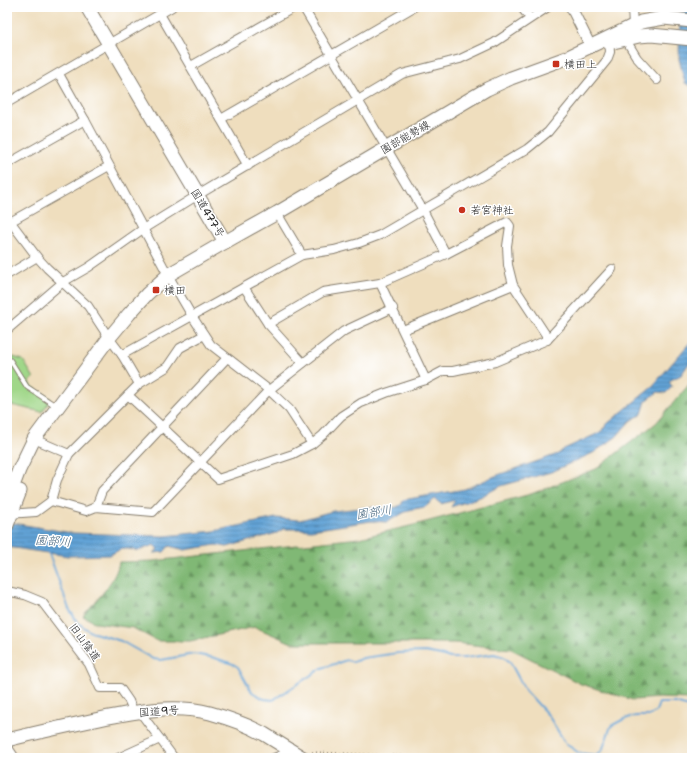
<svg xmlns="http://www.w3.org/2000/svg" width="699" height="765" font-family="'Shantell Sans','Klee One',sans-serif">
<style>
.green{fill:#a0d789;stroke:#5e7a52}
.forest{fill:url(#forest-firs);stroke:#4e6a48}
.water{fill:url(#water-rules);stroke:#3f6079}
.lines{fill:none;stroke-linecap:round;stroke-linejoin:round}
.stream{stroke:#62a3d6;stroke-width:2}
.service-casing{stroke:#867d6d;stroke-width:6}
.minor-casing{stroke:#867d6d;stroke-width:10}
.tertiary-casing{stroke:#867d6d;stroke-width:12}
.primary-casing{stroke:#867d6d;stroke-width:15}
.trunk-casing{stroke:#867d6d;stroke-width:15}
.path{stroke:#867d6d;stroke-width:1.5;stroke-dasharray:1 3;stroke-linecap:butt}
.service{stroke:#fff;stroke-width:4}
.minor{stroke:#fff;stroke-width:8}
.tertiary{stroke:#fff;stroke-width:10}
.primary{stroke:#fff;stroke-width:13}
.trunk{stroke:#fff;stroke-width:13}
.poi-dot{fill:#c8321e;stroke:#fff;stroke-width:1.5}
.labels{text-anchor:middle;stroke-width:3;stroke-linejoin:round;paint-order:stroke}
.poi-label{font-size:11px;fill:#1c1c1c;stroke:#fff;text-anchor:start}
.street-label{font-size:11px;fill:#1c1c1c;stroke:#fff}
.water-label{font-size:12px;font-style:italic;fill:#3f6079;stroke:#fff}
</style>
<defs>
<pattern id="forest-firs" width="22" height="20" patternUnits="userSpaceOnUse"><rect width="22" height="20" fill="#80b875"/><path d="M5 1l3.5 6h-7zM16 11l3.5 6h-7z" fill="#68955f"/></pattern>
<pattern id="water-rules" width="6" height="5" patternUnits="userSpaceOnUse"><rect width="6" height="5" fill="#62a3d6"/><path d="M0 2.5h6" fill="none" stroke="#5084ad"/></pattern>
</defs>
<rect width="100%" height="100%" fill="#fff"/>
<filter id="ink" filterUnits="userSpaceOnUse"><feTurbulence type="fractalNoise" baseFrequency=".025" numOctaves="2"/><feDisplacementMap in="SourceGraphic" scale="8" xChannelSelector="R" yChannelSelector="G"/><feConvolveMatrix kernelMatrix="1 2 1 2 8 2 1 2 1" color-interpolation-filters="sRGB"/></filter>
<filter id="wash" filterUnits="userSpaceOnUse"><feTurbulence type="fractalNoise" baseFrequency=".012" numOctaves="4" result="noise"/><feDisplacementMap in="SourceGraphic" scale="16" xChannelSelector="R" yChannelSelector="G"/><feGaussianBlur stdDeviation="0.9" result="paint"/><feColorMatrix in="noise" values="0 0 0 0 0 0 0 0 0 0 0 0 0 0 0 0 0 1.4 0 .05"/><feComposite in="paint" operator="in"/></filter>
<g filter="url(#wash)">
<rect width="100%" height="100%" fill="#efdebe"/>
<polygon class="green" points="7,355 23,360 34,378 29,382 33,387 51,399 42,412 7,404"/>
<path class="forest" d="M692 381V699L659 698 633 700 581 684 511 649 455 643H292L255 627 190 641H157L133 628 96 623 83 616C96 600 115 583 119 562L153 561 359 538 414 525 531 494 596 469 656 423Z"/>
<g class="water">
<polygon points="683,7 692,7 692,87 685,83 679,59 680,12"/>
<polygon points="692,340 692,359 681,375 669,381 672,387 666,393 658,392 646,401 642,414 630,421 616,437 593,453 551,472 501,486 480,497 451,507 455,500 441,504 435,499 425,507 409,510 387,522 371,521 311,530 299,529 283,529 277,533 227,547 216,545 185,550 169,546 164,552 154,553 158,550 154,545 138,551 128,549 121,549 110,555 68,556 7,547 7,522 72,533 164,536 214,531 276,518 300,520 333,511 372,507 381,509 397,507 402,504 403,500 465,489 495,476 558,454 564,449 601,432 607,424 651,388"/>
</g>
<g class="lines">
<polyline class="stream" points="48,551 69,609 78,623 91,632 121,641 153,659 161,660 194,654 215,658 233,664 238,667 252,692 264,699 273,700 322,668 347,660 353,662 363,658 398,653 425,652 441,655 450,658 465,658 494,654 504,657 510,662 525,690 548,715 566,744 579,753 595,755 602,751 611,726 624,719 636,716 649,716 656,711 659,703 675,703 692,708"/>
</g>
</g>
<g filter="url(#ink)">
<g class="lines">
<g class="service-casing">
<polyline id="service" points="7,359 10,360 27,387 56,406"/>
</g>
<g class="minor-casing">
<g id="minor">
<polyline points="303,7 423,210 446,254"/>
<polyline points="521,7 530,18"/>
<polyline points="632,7 633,26"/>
<polyline points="160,14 248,166"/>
<polyline points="626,40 637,58 657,80"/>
<polyline points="191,66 295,7"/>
<polyline points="59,74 85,120 168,275 192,316 211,345 269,390 289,409 312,444"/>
<polyline points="7,103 172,7"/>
<polyline points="221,119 414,7"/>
<polyline points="7,164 85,120"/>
<polyline points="277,213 302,255"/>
<polyline points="7,217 37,257 47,268 88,306 109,338 122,355 139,384"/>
<polyline points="10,222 109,166"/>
<polyline points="7,275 37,257"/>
<polyline points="380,283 426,380"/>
<polyline points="244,287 268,324 303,363"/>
<polyline points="268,324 323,292 380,283 446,254 507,222 510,226 507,246 508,265 513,285 546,335 547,340"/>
<polyline points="7,330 63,282 89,267 143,229 198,195 402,74 460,59 494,43 548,7"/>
<polyline points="403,330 513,285"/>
<polyline points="122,355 302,255 334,250 359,243 380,235 527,149 548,132 607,60 610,52 609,39"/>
<polyline points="128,395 218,479 293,454 312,444 323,435 341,416 361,403 386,393 426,380 443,371 453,371 495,362 547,340 612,269"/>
<polyline points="34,439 69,454"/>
<polyline points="51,501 86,511 96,507 153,512 269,390 344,331 393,308"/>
<polyline points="96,507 102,491 227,358"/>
<polyline points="8,514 36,512 51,501 57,480 69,454 139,384 167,367 180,348 204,335"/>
<polyline points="7,591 25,595 42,602 89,664 100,688 120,688 129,701 134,713"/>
<polyline points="140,712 174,758"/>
<polyline points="7,746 15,758"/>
<polyline points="118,758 160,739"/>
<polyline points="274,758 292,751"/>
</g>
</g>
<g class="tertiary-casing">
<polyline id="tertiary" points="571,7 591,47"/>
</g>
<g class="primary-casing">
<g id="primary">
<polyline points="609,43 639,36 651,35 692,39"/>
<polyline points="225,242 277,213 487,89 511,78 566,58 641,22 664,18 692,21"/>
</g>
</g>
<g class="trunk-casing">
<g id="trunk">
<polyline points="7,502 19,470 34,439 109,338 129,314 147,294 168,275 225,242 87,7"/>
<polyline points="7,525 20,491"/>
<path d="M7 740C35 733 62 727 90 721 129 713 171 703 210 713 228 718 248 725 264 734 277 742 290 750 303 758"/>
</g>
</g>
<polyline class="path" points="312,752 461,758"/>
<use href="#service" class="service"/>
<use href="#minor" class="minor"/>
<use href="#tertiary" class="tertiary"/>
<use href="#primary" class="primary"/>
<use href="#trunk" class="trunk"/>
</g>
</g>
<g class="poi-dot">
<rect x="552" y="60" width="8" height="8" rx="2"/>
<circle cx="462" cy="210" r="4"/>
<rect x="152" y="286" width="8" height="8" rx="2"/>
</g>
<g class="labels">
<g class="poi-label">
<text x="564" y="68">横田上</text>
<text x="470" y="214">若宮神社</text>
<text x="164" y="294">横田</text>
</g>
<g class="street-label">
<text transform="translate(405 137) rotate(-30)" y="4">園部能勢線</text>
<text transform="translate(208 213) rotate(59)" y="4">国道477号</text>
<text transform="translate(85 642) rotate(54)" y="4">旧山陰道</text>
<text transform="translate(159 711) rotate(-4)" y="4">国道9号</text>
</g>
<g class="water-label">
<text transform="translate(374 512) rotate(-9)" y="4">園部川</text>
<text transform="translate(53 541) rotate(4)" y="4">園部川</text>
</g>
</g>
<rect width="699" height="765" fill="none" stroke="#fff" stroke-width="24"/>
</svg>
